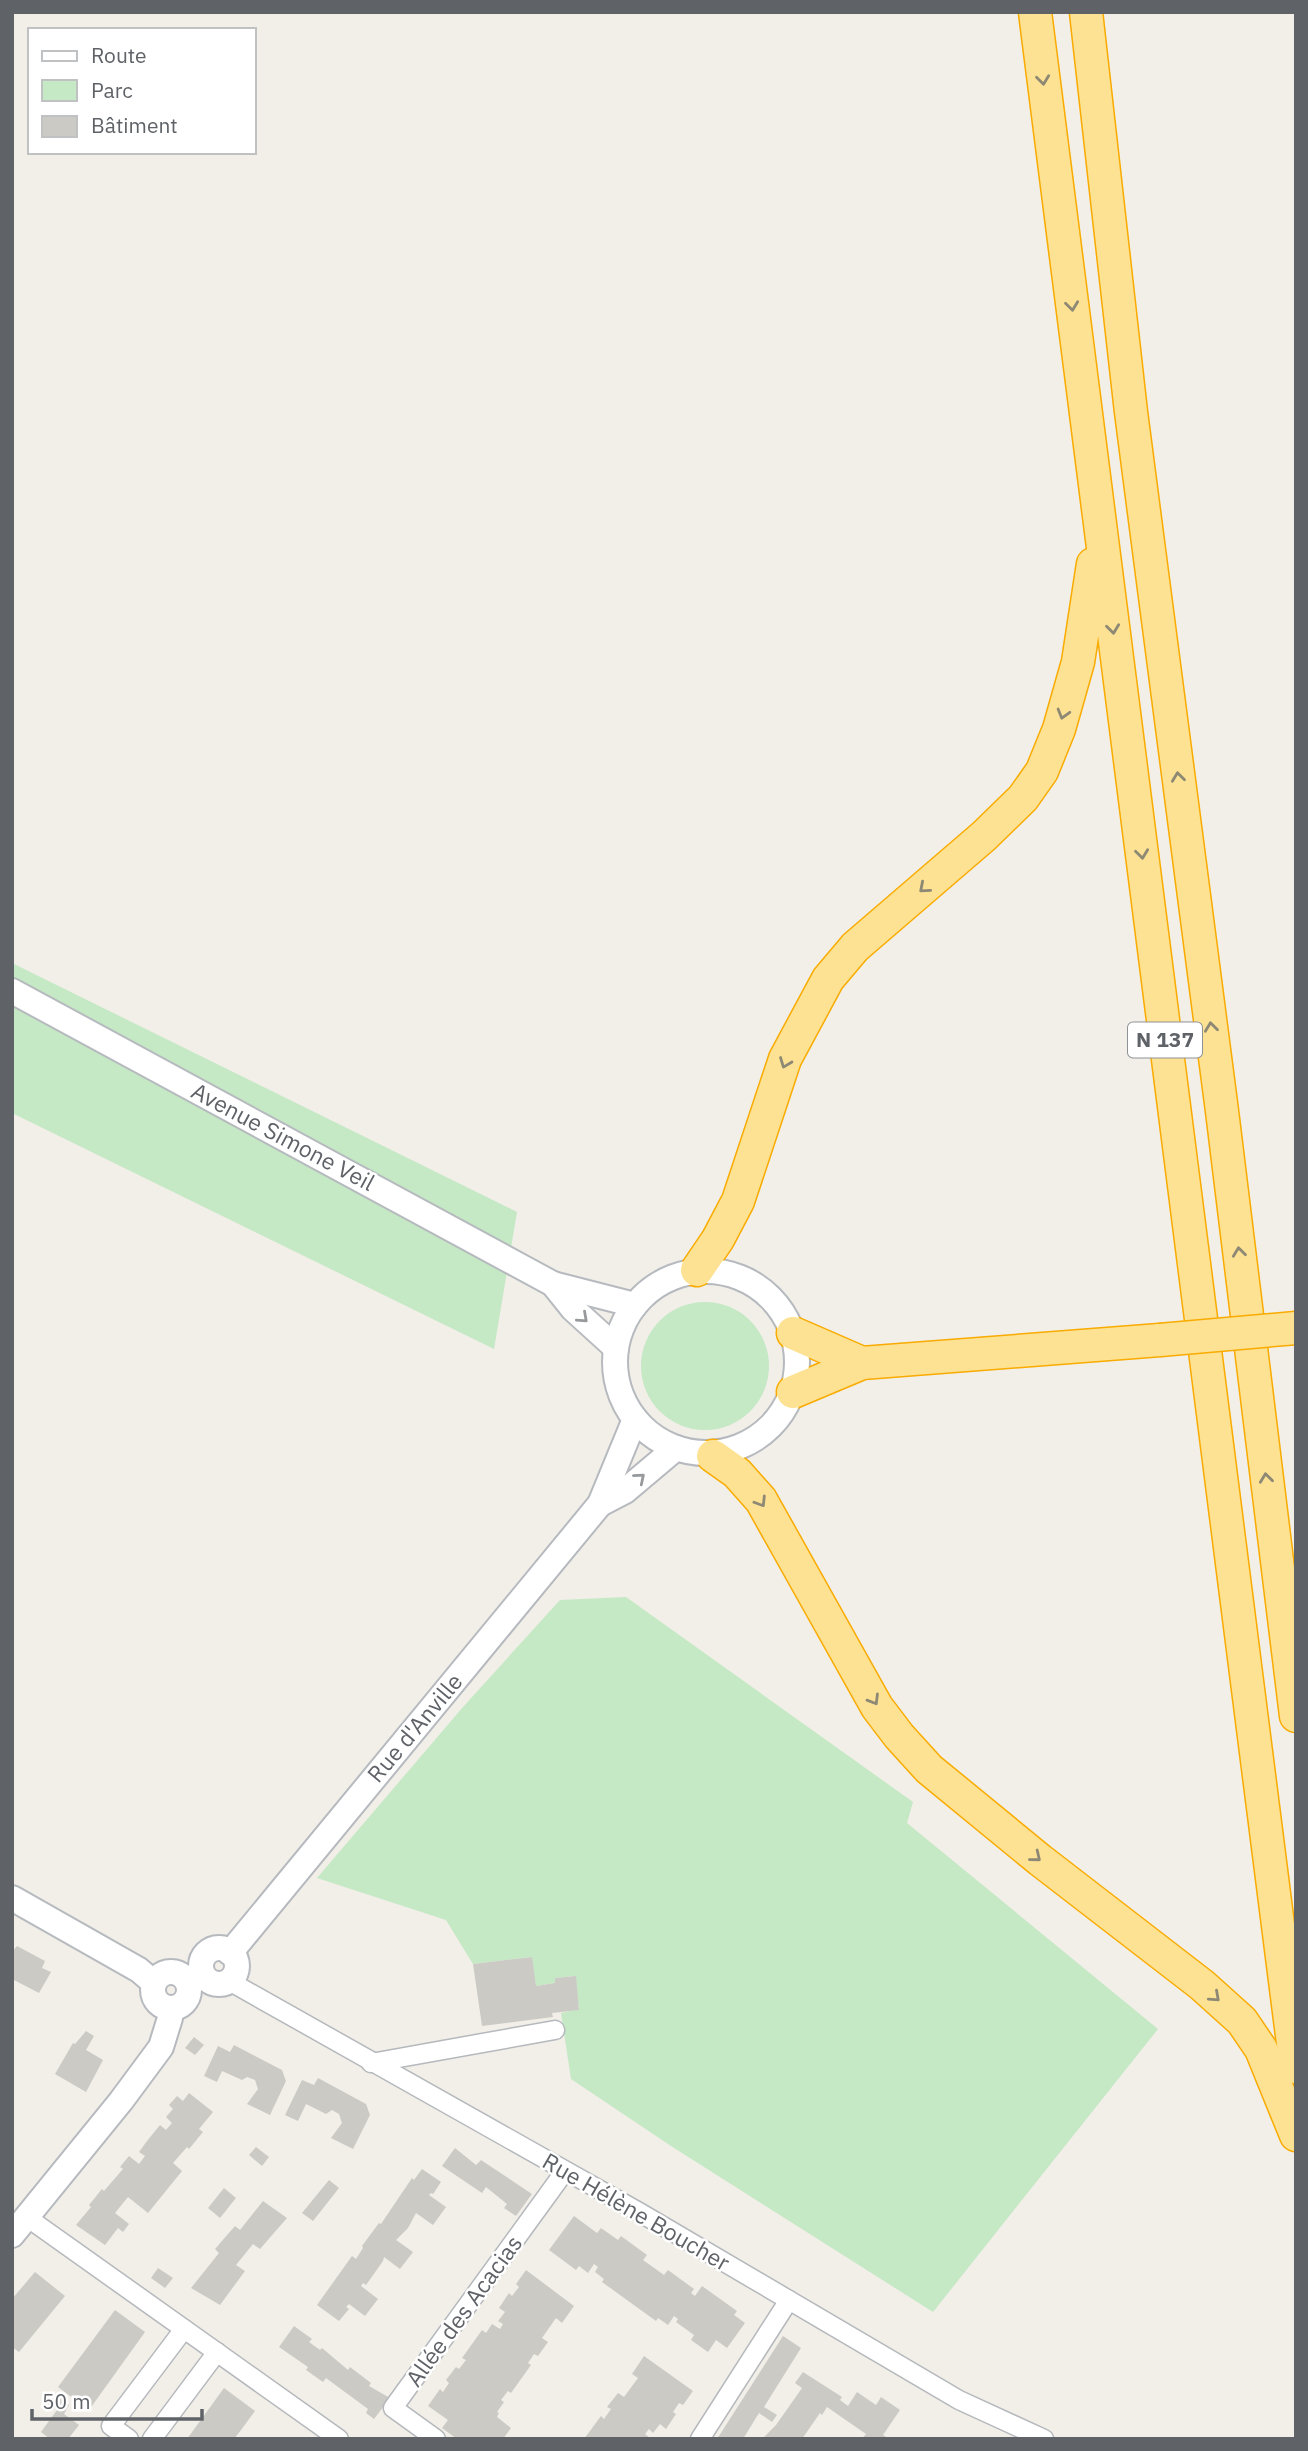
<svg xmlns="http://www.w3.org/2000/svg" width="1308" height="2451" font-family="'IBM Plex Sans',sans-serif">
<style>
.green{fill:#c5e8c5}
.building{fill:#cccac5}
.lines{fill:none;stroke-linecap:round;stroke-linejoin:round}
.street-casing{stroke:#b5b8bc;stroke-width:21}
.secondary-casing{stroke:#b6babf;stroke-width:28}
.highway-casing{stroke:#f9ab00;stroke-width:35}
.street{stroke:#fff;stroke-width:18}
.secondary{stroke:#fff;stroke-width:24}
.highway{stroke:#fde293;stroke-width:32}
.highway-bridge-casing{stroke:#f9ab00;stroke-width:35;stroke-linecap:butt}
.highway-bridge{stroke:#fde293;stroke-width:32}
.oneway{stroke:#8e8975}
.oneway2{stroke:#979a9d}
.labels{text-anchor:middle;stroke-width:5;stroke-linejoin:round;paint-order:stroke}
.shield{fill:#fff;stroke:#8f9295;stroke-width:2}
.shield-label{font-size:21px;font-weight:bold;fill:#5f6368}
.street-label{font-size:23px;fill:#5f6368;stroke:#fff}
</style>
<rect width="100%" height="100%" fill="#f1efe8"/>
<g class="green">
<polygon points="12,963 517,1212 494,1349 12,1113"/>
<circle cx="705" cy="1366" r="64"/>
<polygon points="626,1597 913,1802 907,1823 1158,2029 933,2312 671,2146 571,2079 561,2013 579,2009 575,1976 555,1978 555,1983 536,1986 531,1957 473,1964 446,1920 317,1878 463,1707 560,1600"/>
</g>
<g class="building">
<polygon points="17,1946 45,1961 42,1968 51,1972 39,1993 12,1979 12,1952"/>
<polygon points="532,1957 536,1986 555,1983 555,1978 576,1976 579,2010 552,2013 553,2017 482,2026 473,1964"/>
<polygon points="86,2031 94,2036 86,2050 103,2060 86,2092 55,2074 73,2043 75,2044"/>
<polygon points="194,2037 204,2045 195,2055 185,2048"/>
<polygon points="234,2045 282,2070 286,2081 270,2115 247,2104 258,2089 255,2080 247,2077 242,2080 222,2071 217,2082 204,2076 218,2046 230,2052"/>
<polygon points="318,2078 366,2104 370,2115 353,2149 331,2138 342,2123 339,2114 332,2110 326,2114 306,2104 298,2121 285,2115 302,2080 314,2085"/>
<polygon points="189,2093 213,2112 199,2129 203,2132 189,2149 187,2147 173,2163 182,2171 148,2213 128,2197 115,2213 129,2224 123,2232 118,2228 105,2245 76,2225 91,2207 89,2205 102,2189 104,2191 123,2169 120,2167 129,2156 139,2164 145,2156 139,2152 147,2141 160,2125 166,2130 172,2123 166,2117 173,2109 169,2105 177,2096 183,2101"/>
<polygon points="256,2147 269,2157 262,2166 249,2155"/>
<polygon points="455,2148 476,2165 481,2160 532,2194 516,2216 504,2208 507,2204 486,2187 482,2193 442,2166"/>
<polygon points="422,2169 441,2182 433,2194 431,2193 429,2195 446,2207 433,2225 416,2213 408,2228 396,2240 413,2252 400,2269 384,2257 383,2261 366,2285 363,2283 361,2286 378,2299 365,2316 349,2304 346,2307 349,2309 339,2321 317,2305 352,2256 356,2259 363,2248 362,2246 379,2223 381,2224 412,2178 414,2180"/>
<polygon points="329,2180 339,2188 313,2221 302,2213"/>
<polygon points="224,2188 236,2198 220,2218 208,2208"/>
<polygon points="263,2201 287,2218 260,2249 253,2244 236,2265 245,2271 220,2305 191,2288 219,2253 215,2249 235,2226 240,2230"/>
<polygon points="574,2216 597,2233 601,2228 618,2240 621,2236 647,2255 643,2260 664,2275 668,2270 694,2289 691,2293 695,2296 702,2286 737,2311 734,2315 745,2323 727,2348 716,2340 708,2352 691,2340 694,2335 676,2322 678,2319 674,2316 668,2325 658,2318 656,2321 602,2282 604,2279 595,2272 598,2267 594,2264 588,2273 579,2266 576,2270 549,2250"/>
<polygon points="158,2268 173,2278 165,2288 151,2278"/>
<polygon points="526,2270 574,2306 562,2323 556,2318 542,2338 548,2342 538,2356 534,2354 528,2363 531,2365 511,2393 508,2391 501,2400 504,2402 497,2412 499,2413 497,2417 511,2428 503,2439 457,2439 442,2428 448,2420 428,2406 440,2389 443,2392 449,2383 446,2380 456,2367 459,2369 466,2360 462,2358 482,2330 486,2333 492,2324 500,2329 503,2324 498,2321 505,2312 499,2308 509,2293 512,2296 519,2287 516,2284"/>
<polygon points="35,2272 65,2296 19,2352 12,2347 12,2299"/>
<polygon points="115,2310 145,2332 89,2410 58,2387"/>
<polygon points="294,2326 312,2339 309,2342 320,2350 322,2348 348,2370 350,2367 371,2383 369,2386 390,2398 374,2419 366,2413 368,2409 326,2378 323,2382 306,2370 308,2367 279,2347"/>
<polygon points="783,2336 801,2348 764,2407 777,2415 772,2422 759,2413 743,2439 717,2439"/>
<polygon points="644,2356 693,2391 683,2405 679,2403 673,2412 676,2414 666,2429 660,2424 653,2433 649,2429 645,2434 651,2439 584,2439 601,2416 604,2419 611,2409 607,2407 618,2393 624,2397 638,2378 632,2374"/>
<polygon points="803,2372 842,2397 840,2400 848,2406 857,2392 876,2405 881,2397 900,2410 883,2435 889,2439 862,2439 866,2434 827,2407 822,2415 820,2413 802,2439 762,2439 776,2425 802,2388 795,2383"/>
<polygon points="224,2388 255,2411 241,2430 234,2439 187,2439"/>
<polygon points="53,2393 69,2405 64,2414 79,2425 68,2439 50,2439 41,2432 57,2410 46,2402"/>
</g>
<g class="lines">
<g class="street-casing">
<g id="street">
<polyline points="229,1981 639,2212 959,2400 1044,2439"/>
<polyline points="371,2063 555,2030"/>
<polyline points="28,2218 339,2439"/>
<polyline points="129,2439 111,2426 184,2329"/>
<polyline points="152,2439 217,2352"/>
<polyline points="436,2439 393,2408 565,2171"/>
<polyline points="700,2439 789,2300"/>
</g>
</g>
<g class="secondary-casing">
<g id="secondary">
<polyline points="12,991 553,1284 635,1305"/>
<circle cx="706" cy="1362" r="91"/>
<polyline points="553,1284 573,1309 616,1348"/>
<polyline points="600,1504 625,1491 676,1448"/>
<polyline points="12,1898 139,1970 154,1983"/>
<circle cx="219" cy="1966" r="18"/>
<polyline points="230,1953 600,1504 635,1419"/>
<circle cx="171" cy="1990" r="18"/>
<polyline points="12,2235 121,2101 161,2047 170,2018 170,2009"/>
</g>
</g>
<g class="highway-casing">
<g id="highway">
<polyline points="1035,12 1296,2067"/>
<polyline points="1086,12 1131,412 1222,1111 1296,1716"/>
<polyline points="697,1270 718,1239 738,1201 785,1059 828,979 855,947 984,836 1023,798 1042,771 1059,729 1078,662 1093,564"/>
<polyline points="793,1333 862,1363"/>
<polyline points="793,1392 862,1363 1160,1340"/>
<polyline points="713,1456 737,1473 761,1500 877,1707 899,1736 929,1769 1040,1860 1202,1985 1242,2021 1261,2049 1296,2135"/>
</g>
</g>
<use href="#street" class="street"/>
<use href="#secondary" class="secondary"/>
<use href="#highway" class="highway"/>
<g class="highway-bridge-casing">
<polyline id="highway-bridge" points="1160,1340 1296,1328"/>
</g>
<use href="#highway-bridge" class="highway-bridge"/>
</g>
<defs><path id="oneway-chevron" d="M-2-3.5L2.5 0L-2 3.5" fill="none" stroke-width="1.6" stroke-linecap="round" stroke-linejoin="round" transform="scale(1.75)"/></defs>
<g class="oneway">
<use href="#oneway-chevron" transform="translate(1043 80) rotate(83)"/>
<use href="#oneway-chevron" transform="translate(1072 306) rotate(83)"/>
<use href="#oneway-chevron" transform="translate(1113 629) rotate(83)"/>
<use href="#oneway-chevron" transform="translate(1063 714) rotate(106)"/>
<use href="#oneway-chevron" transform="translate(1178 777) rotate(-97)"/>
<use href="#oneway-chevron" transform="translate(1142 854) rotate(83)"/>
<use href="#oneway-chevron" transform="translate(924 888) rotate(139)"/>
<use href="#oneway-chevron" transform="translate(1211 1027) rotate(-97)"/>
<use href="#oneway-chevron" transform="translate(785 1063) rotate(111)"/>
<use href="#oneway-chevron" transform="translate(1239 1252) rotate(-97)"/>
<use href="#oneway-chevron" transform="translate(1266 1478) rotate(-97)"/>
<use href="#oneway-chevron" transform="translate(761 1502) rotate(58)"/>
<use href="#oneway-chevron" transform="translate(874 1700) rotate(59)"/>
<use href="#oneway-chevron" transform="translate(1036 1857) rotate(39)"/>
<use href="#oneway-chevron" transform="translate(1215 1997) rotate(42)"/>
</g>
<g class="oneway2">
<use href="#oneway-chevron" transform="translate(583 1318) rotate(42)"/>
<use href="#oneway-chevron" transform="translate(640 1478) rotate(-40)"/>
</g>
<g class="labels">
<rect class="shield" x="1128" y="1022.5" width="74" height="35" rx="5"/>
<g class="shield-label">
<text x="1165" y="1047">N 137</text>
</g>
<g class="street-label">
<text transform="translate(283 1137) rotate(28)" y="8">Avenue Simone Veil</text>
<text transform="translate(415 1728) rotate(-50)" y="8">Rue d'Anville</text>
<text transform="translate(636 2212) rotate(30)" y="8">Rue Hélène Boucher</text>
<text transform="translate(464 2311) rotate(-54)" y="8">Allée des Acacias</text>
</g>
</g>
<rect width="1308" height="2451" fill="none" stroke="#5f6368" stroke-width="28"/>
<rect x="28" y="28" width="228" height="126" fill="#ffffff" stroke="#bfc1c3" stroke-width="2"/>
<rect x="42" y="51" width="35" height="10" fill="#ffffff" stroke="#bfc1c3" stroke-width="2"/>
<text x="91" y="63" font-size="21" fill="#5f6368">Route</text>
<rect x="42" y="80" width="35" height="21" fill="#c5e8c5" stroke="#bfc1c3" stroke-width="2"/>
<text x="91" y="98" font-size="21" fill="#5f6368">Parc</text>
<rect x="42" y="116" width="35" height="21" fill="#cccac5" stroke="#bfc1c3" stroke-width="2"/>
<text x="91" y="133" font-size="21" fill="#5f6368">Bâtiment</text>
<path d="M32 2409v10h170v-10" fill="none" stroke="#5f6368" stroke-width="3.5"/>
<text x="42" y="2409" font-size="21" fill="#5f6368" stroke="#ffffff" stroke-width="5" paint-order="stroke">50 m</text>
</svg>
